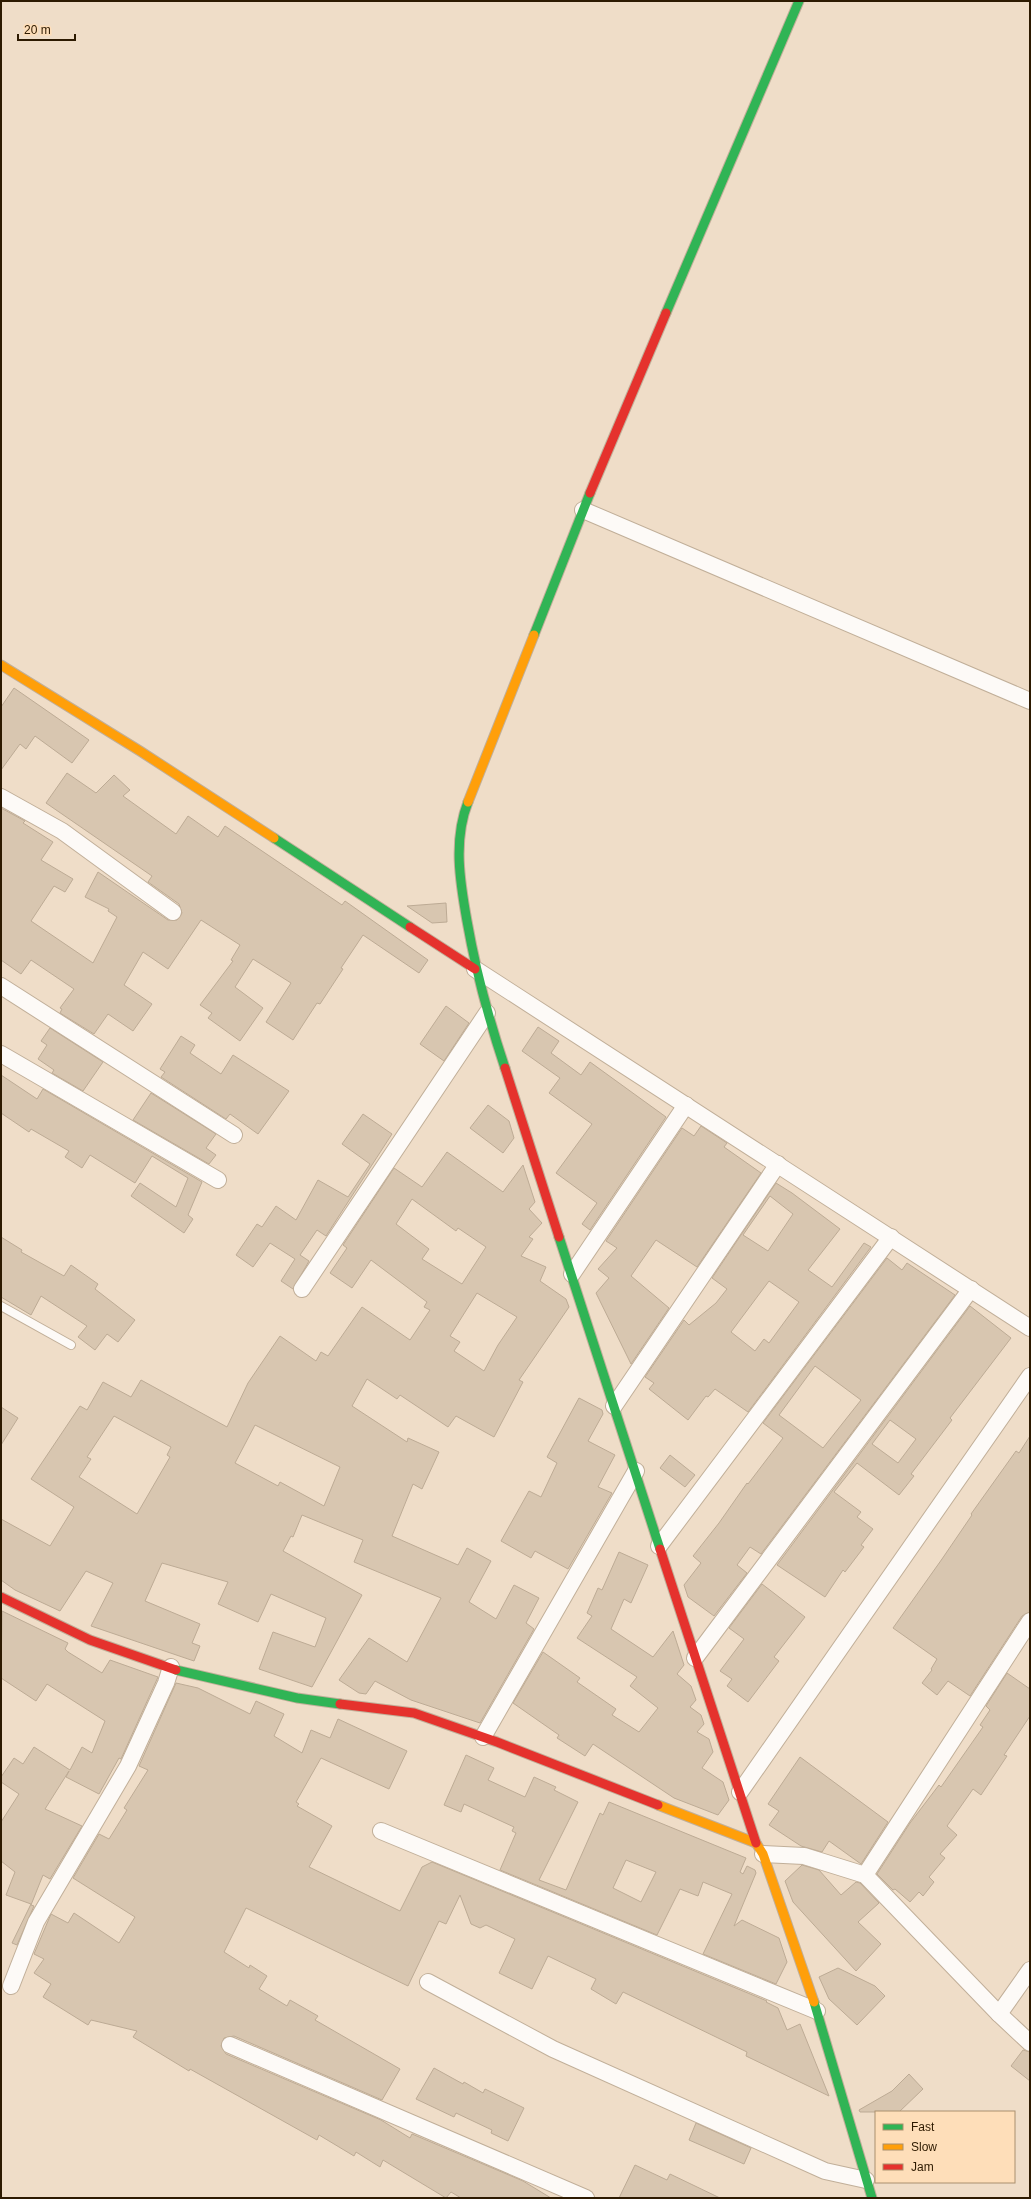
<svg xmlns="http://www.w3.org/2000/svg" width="1031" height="2199" font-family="Helvetica,sans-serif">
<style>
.building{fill:#d8c6b0;stroke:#bdab95;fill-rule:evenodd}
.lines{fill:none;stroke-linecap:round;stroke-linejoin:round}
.lane-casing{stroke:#c1af99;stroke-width:10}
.street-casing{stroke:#c1af99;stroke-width:18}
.fast-casing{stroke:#c1af99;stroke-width:11}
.slow-casing{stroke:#c1af99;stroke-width:11}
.jam-casing{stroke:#c1af99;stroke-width:11}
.lane{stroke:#fdfaf7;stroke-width:8}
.street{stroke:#fdfaf7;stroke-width:16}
.fast{stroke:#30b455;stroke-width:9}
.slow{stroke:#ff9f0a;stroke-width:9}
.jam{stroke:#e5322d;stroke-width:9}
</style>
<rect width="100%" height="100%" fill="#efddc8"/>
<g class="building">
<polygon points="14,688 89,740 72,763 35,736 26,749 20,744 1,770 1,707"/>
<polygon points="67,773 96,793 114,775 130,790 123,796 176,834 188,816 218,837 225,826 342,905 345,901 428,960 419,973 363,935 341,968 343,969 320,1004 317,1003 293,1040 266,1022 291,983 253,959 235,987 263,1008 240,1041 208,1018 212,1013 200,1005 233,961 231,960 240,945 201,920 168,969 143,952 124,985 152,1004 133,1031 108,1014 94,1034 60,1013 62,1009 60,1008 74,989 31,960 21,974 1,960 1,808 25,821 23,823 53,842 41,860 73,879 65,892 54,886 31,921 93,963 117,917 108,911 109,909 85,897 98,872 168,920 177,920 182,913 179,904 148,882 152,876 46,803"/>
<polygon points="446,903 447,922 432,923 407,906"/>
<polygon points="446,1006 469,1023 444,1061 420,1044"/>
<polygon points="538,1027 559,1041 551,1053 581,1075 590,1062 666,1117 590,1230 582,1224 597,1203 556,1173 592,1124 549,1093 560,1078 522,1051"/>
<polygon points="50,1028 103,1062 83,1091 52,1073 54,1070 38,1059 47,1045 41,1041"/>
<polygon points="181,1036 195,1045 190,1053 221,1074 233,1055 289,1091 258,1134 230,1114 226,1119 161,1077 165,1072 160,1069"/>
<polygon points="1,1075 37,1099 43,1089 202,1182 188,1215 193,1219 184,1233 131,1196 140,1183 176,1207 188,1178 152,1156 135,1183 90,1155 82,1168 65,1157 69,1151 31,1129 29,1132 1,1113"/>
<polygon points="151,1093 216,1134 206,1148 216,1155 209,1164 133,1120"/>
<polygon points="488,1105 509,1121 514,1138 503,1153 470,1128"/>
<polygon points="363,1114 392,1134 326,1236 317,1230 300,1255 309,1261 293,1289 281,1281 295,1259 270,1243 253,1267 236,1255 257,1224 262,1227 276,1206 296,1220 318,1180 348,1197 370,1164 342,1144"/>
<polygon points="701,1126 727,1143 724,1147 761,1173 697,1267 656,1240 631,1276 669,1308 631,1364 596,1293 609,1278 598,1269 617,1248 606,1241 682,1128 694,1136"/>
<path d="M447 1152 503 1192 523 1165 535 1202 529 1209 542 1223 529 1237 533 1239 521 1256 546 1267 540 1281 566 1299 569 1307 519 1380 523 1382 494 1437 456 1416 448 1427 400 1395 397 1399 367 1379 352 1406 407 1442 408 1438 439 1452 422 1489 413 1484 392 1536 458 1565 467 1548 491 1561 469 1602 496 1619 514 1585 539 1598 526 1623 534 1629 480 1723 411 1700 375 1681 366 1694 359 1693 339 1680 369 1638 407 1662 441 1598 354 1562 363 1540 302 1515 293 1537 291 1536 283 1551 362 1595 312 1687 259 1669 273 1632 315 1647 326 1618 271 1594 258 1622 218 1604 228 1582 162 1563 145 1601 200 1624 192 1643 200 1646 194 1661 91 1626 113 1583 86 1571 60 1611 15 1590 1 1580V1519L50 1546 74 1507 31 1479 80 1406 87 1410 103 1382 131 1397 141 1380 227 1427 248 1383 280 1336 316 1361 321 1352 328 1356 362 1307 410 1340 430 1310 424 1307 427 1302 371 1260 352 1288 330 1273 347 1248 343 1245 394 1168 422 1187ZM412 1199 456 1231 458 1228 486 1247 462 1284 422 1259 429 1249 396 1224ZM477 1293 517 1317 498 1345 484 1371 454 1351 460 1342 450 1336ZM114 1416 171 1447 167 1455 170 1457 137 1514 79 1477 91 1459 87 1457ZM255 1425 340 1467 324 1506 280 1482 278 1486 235 1463Z"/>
<path d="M776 1183 792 1193 840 1229 808 1270 832 1287 864 1243 871 1247 748 1412 715 1389 708 1397 706 1396 688 1420 649 1389 654 1383 645 1377 684 1320 689 1325 716 1303 727 1289 712 1278ZM770 1196 793 1214 768 1251 743 1235ZM769 1281 799 1302 769 1343 764 1339 755 1351 731 1332Z"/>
<polygon points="1,1237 22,1250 21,1252 64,1276 71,1265 98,1284 95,1289 135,1320 118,1342 107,1334 95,1350 78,1337 87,1326 41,1296 31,1315 1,1297"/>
<path d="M887 1258 902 1270 907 1263 955 1295 761 1554 750 1547 737 1565 747 1573 714 1616 688 1597 684 1585 701 1563 693 1556 719 1523 747 1483 748 1484 783 1438 763 1423ZM815 1366 861 1400 823 1448 779 1415Z"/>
<path d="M970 1306 1011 1338 950 1418 952 1420 911 1474 914 1476 899 1495 857 1463 834 1492 861 1512 857 1517 873 1529 861 1545 864 1547 845 1572 843 1570 825 1597 777 1565ZM890 1420 916 1439 898 1463 872 1444Z"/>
<polygon points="579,1398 602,1410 603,1414 588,1441 615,1455 598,1487 612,1493 568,1569 535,1551 531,1558 501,1541 529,1491 541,1497 557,1463 547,1457"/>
<polygon points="1,1407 18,1418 1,1445"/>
<polygon points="1030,1436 1030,1612 1022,1616 970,1696 948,1681 937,1695 922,1683 932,1670 931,1669 937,1659 893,1628 942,1559 972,1515 971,1514 1016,1451 1019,1453"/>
<polygon points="670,1455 695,1475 685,1487 660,1468"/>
<polygon points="619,1552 648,1565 631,1603 624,1599 611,1629 653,1657 673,1631 684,1665 677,1674 691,1686 696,1700 690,1707 701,1715 704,1724 697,1732 709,1739 713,1752 702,1768 723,1782 729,1800 718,1815 674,1798 593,1744 585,1756 557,1738 559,1735 513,1703 543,1652 580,1678 577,1682 616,1709 612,1715 639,1732 658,1708 630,1686 637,1677 577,1638 592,1616 587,1613 598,1588 602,1590"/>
<polygon points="762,1584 805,1617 774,1657 779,1661 748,1702 727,1686 732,1679 720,1671 744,1639 729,1628"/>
<polygon points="2,1611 68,1643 65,1649 68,1652 102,1673 110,1660 158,1677 121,1759 119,1758 99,1794 66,1777 69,1771 45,1809 82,1826 50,1879 43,1875 31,1905 34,1906 17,1945 12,1943 31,1904 6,1895 15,1872 1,1861 1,1822 19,1794 1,1782 1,1777 14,1758 23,1764 34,1747 70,1770 82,1747 92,1753 105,1721 47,1684 36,1701 1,1678"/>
<polygon points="1007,1673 1030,1689 1030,1716 1004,1755 1007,1756 981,1795 973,1789 947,1826 957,1835 940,1854 945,1858 929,1877 934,1882 923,1896 919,1892 910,1902 895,1889 893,1890 877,1874 910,1823 939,1785 941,1787 983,1727 980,1725 990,1710 986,1706"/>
<polygon points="176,1683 198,1688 250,1714 256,1701 284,1714 274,1736 302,1753 311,1730 330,1738 338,1719 407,1751 389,1789 321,1758 296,1802 299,1804 297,1806 332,1826 309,1867 400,1911 422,1867 432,1862 767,2001 766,2002 778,2008 787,2030 800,2024 829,2096 746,2056 747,2052 623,1992 616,2004 591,1989 596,1979 548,1956 532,1989 499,1973 515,1939 486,1925 480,1928 471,1924 460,1895 446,1924 439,1921 408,1986 246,1908 224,1952 249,1968 250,1965 267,1976 259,1989 287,2006 290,2000 318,2016 315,2020 400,2069 382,2100 234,2036 224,2038 221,2046 226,2054 381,2120 410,2138 412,2134 523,2181 551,2198 461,2198 451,2192 446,2198 383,2160 380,2167 356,2152 354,2156 319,2135 317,2140 190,2069 189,2071 133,2037 137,2031 91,2020 88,2025 43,1997 51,1984 34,1973 44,1959 34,1954 51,1914 68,1923 74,1913 119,1943 135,1917 73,1878 99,1834 109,1839 127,1810 124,1808 148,1770 139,1766"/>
<path d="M466 1755 494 1768 488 1780 525 1797 534 1777 556 1787 554 1790 578 1802 539 1880 566 1890 600 1813 603 1815 609 1802 746 1858 740 1872 743 1874 747 1866 755 1870 756 1873 734 1926 742 1920 779 1938 787 1962 776 1984 703 1954 732 1894 703 1882 698 1896 680 1889 657 1935 500 1870 516 1833 512 1831 514 1827 464 1804 461 1812 444 1805ZM626 1860 656 1872 641 1902 613 1888Z"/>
<polygon points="800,1757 888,1822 861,1864 829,1841 822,1852 801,1846 769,1825 779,1811 768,1804"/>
<polygon points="802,1865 819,1870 841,1895 856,1882 860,1883 879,1903 858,1922 881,1944 856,1971 793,1902 785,1881"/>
<polygon points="838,1968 875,1986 885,1996 857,2025 829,1999 819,1977"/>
<polygon points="1023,2050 1030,2052 1030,2081 1011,2066"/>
<polygon points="434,2068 463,2084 464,2082 483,2093 485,2089 524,2108 508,2141 491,2133 492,2130 456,2113 454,2117 416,2099"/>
<polygon points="909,2074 923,2089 899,2112 860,2112 859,2110 892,2091"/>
<polygon points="696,2123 751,2148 744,2164 689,2140"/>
<polygon points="635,2165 667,2180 670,2174 720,2198 619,2198"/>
</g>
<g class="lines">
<g class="lane-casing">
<polyline id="lane" points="1,1306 71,1345"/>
</g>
<g class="street-casing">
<g id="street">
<polyline points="583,510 1030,701"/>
<polyline points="1,797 62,831 173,912"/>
<polyline points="475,969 1030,1328"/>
<polyline points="1,986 234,1135"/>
<polyline points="1,1054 218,1180"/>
<polyline points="572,1274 686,1105"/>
<polyline points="302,1289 487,1013"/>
<polyline points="614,1406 778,1164"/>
<polyline points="659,1546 891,1237"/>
<polyline points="695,1658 971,1289"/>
<polyline points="483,1737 636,1471"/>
<polyline points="740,1792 1030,1376"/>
<polyline points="381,1831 817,2011"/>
<polyline points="763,1854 804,1856 865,1875 999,2014 1030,2043"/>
<polyline points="865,1875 1030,1621"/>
<polyline points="428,1982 553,2049 825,2171 866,2180"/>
<polyline points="11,1986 36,1922 128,1766 166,1683 171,1667"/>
<polyline points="999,2014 1030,1970"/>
<polyline points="230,2045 586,2198"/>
</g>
</g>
<g class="fast-casing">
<g id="fast">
<polyline points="666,313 799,1"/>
<polyline points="534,635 590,493"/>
<path d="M468 802C453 840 460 882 467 921 476 972 489 1020 505 1068"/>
<polyline points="274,838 410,927"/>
<polyline points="559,1237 660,1549"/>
<polyline points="176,1670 297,1698 340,1704"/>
<polyline points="814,2002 872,2198"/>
</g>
</g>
<g class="slow-casing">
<g id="slow">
<polyline points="1,665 140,751 274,838"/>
<polyline points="468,802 534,635"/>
<polyline points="658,1805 756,1843 763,1854 814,2002"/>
</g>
</g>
<g class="jam-casing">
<g id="jam">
<polyline points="590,493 666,313"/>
<polyline points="410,927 475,969"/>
<polyline points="505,1068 559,1237"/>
<polyline points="660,1549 756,1843"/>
<polyline points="1,1597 90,1640 176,1670"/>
<polyline points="340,1704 414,1713 497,1742 658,1805"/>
</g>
</g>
<use href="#lane" class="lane"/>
<use href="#street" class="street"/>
<use href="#fast" class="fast"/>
<use href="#slow" class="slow"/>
<use href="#jam" class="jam"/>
</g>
<rect width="1031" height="2199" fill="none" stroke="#2d1a01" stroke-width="4"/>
<rect x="875" y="2111" width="140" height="72" fill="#fedeb9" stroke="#aa906f"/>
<rect x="883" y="2124" width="20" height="6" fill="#30b455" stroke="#aa906f"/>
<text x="911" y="2131" font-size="12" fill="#2d1a01">Fast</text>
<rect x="883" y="2144" width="20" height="6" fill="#ff9f0a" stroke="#aa906f"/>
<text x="911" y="2151" font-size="12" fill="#2d1a01">Slow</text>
<rect x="883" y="2164" width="20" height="6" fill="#e5322d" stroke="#aa906f"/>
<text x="911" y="2171" font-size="12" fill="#2d1a01">Jam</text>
<path d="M18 34v6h57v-6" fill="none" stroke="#2d1a01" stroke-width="2"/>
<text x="24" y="34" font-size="12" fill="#2d1a01" stroke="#fedeb9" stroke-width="3" paint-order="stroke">20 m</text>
</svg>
